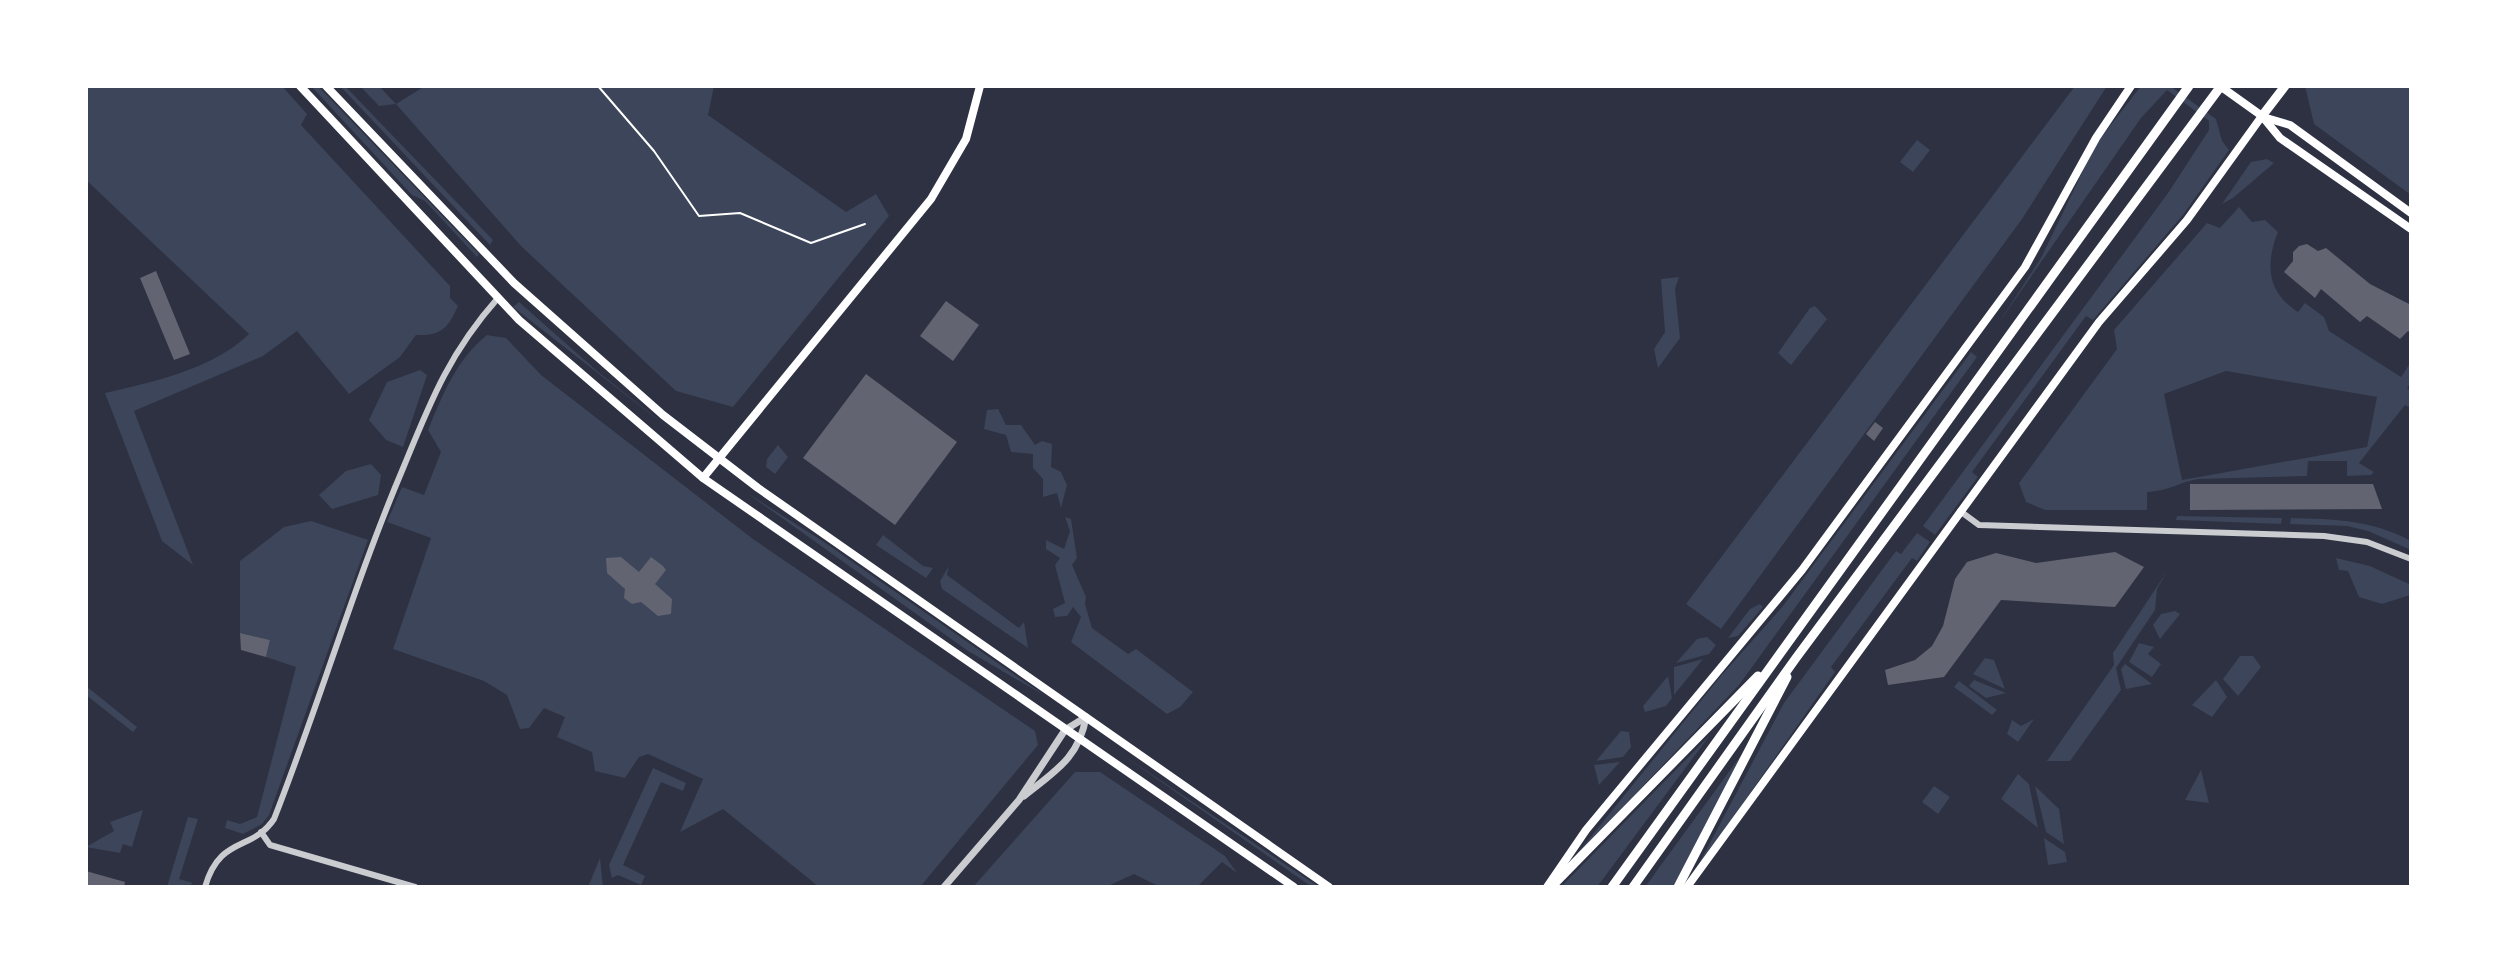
<svg xmlns="http://www.w3.org/2000/svg" width="2497" height="973" font-family="Mulish,sans-serif">
<style>
.green{fill:#3c4559;fill-rule:evenodd}
.building{fill:#626471}
.lines{fill:none;stroke-linecap:round;stroke-linejoin:round}
.path{stroke:#fff;stroke-width:2}
.minor{stroke:#caccd0;stroke-width:6}
.tertiary{stroke:#caccd0;stroke-width:7}
.secondary{stroke:#fff;stroke-width:8}
.trunk{stroke:#fff;stroke-width:9}
</style>
<rect width="100%" height="100%" fill="#2d3142"/>
<g class="green">
<path d="M86 86H282L307 114 301 125 450 286V298L458 306C448 328 442 336 416 335L400 357 349 394 297 331 263 356 134 411 193 565 162 541 105 393C153 382 213 369 249 334L86 180Z"/>
<polygon points="311,86 318,86 479,254 477,257 425,201 412,195"/>
<polygon points="340,86 345,86 493,240 490,245"/>
<polygon points="360,86 379,86 396,104 425,86 714,86 708,115 846,212 876,194 889,216 733,407 676,391 521,246 396,104 379,106"/>
<polygon points="2075,86 2107,86 2022,219 1721,629 1686,604"/>
<polygon points="2141,86 2170,86 2216,119 2222,141 2229,150 2183,215 2093,320 2086,316 1972,472 1978,477 1935,535 1923,526 2168,193 2209,130 2209,121 2167,90 2141,118 1996,327 2041,258 2096,144"/>
<polygon points="2305,86 2411,86 2411,195 2314,124"/>
<polygon points="1917,140 1930,150 1913,172 1900,162"/>
<polygon points="2267,159 2274,163 2233,198 2222,204 2251,162"/>
<path d="M2239 207 2252 222 2265 220 2278 232C2265 264 2267 292 2298 312L2305 303 2324 317 2329 331 2401 377 2411 362V383L2407 388 2411 391V408L2405 405 2359 463 2374 472 2371 475 2347 476V461H2308L2307 476 2198 479C2177 483 2169 491 2147 492V510H2045L2026 502 2019 483 2117 349 2114 330 2207 223 2220 228ZM2226 371 2377 397 2367 447 2182 480 2164 394Z"/>
<polygon points="1679,277 1675,289 1680,338 1658,368 1654,349 1665,332 1661,279"/>
<polygon points="519,302 597,371 685,441 513,307"/>
<polygon points="1815,306 1827,319 1791,365 1778,353 1810,308"/>
<path d="M487 335 506 338 541 375 753 539 1035 731 1038 745 920 887H819L723 809 680 832 703 779 648 754 639 757 625 778 595 771 592 752 557 737 565 717 544 708 529 728 520 729 507 695 484 681 393 649 431 538 387 522 402 487 424 495 441 452 428 430C443 394 456 360 487 335Z"/>
<polygon points="1971,352 1977,357 1739,685 1568,865 1720,677 1783,606"/>
<polygon points="420,370 427,375 403,447 386,440 369,420 387,382"/>
<polygon points="998,409 1006,425 1021,425 1035,445 1042,441 1052,444 1051,467 1061,472 1067,485 1061,508 1057,493 1043,497 1043,479 1033,468 1033,454 1011,452 1006,435 984,429 987,410"/>
<polygon points="778,445 788,457 775,474 766,467 767,459"/>
<polygon points="371,464 381,475 378,495 332,509 319,495 346,471"/>
<polygon points="747,493 824,542 1045,696 968,651"/>
<polygon points="2177,516 2282,518 2281,524 2176,520"/>
<polygon points="1065,517 1071,519 1077,558 1072,565 1086,597 1085,604 1092,628 1128,654 1136,649 1193,692 1180,707 1167,714 1071,642 1081,617 1073,607 1067,616 1055,617 1053,609 1065,603 1055,565 1060,558 1046,549 1046,540 1064,549 1070,531"/>
<path d="M2291 518C2334 519 2373 520 2411 541V550L2368 531 2347 526 2290 524Z"/>
<polygon points="311,521 368,540 269,815 262,824 243,834 225,828 227,820 240,824 257,817 296,667 266,657 270,640 240,633 240,561 284,527"/>
<polygon points="1917,533 1930,542 1917,561 1912,558 1831,667 1835,672 1694,873 1784,703 1896,551 1901,554"/>
<polygon points="883,535 923,566 933,568 926,578 876,545"/>
<polygon points="2336,558 2370,566 2409,584 2410,595 2382,604 2359,597 2348,571 2339,570"/>
<polygon points="949,566 947,575 1019,628 1024,622 1028,648 942,589 940,581"/>
<polygon points="2168,570 2157,589 2155,610 2116,668 2121,690 2070,761 2047,761 2114,665 2113,653"/>
<polygon points="1760,604 1763,607 1738,636 1728,638 1750,609"/>
<polygon points="2175,611 2180,614 2160,639 2153,625 2161,614"/>
<polygon points="1707,637 1716,645 1709,654 1676,663 1697,639"/>
<polygon points="2139,643 2154,647 2148,654 2161,664 2152,677 2129,662"/>
<polygon points="2240,656 2253,656 2261,667 2238,696 2223,679"/>
<polygon points="1985,658 1994,660 2005,689 1973,674"/>
<polygon points="1703,659 1674,695 1674,667"/>
<polygon points="2125,664 2152,684 2126,689 2121,669"/>
<polygon points="1668,676 1672,698 1666,706 1645,712 1643,706"/>
<polygon points="1974,680 2006,693 1986,698 1969,686"/>
<polygon points="2216,680 2227,697 2212,717 2192,705"/>
<polygon points="1959,681 1997,710 1992,715 1954,687"/>
<polygon points="86,686 137,727 133,732 86,695"/>
<polygon points="2034,719 2018,742 2007,734 2012,720 2021,726"/>
<polygon points="1621,731 1629,732 1631,747 1623,757 1596,761"/>
<polygon points="1710,735 1597,887 1561,887"/>
<polygon points="1755,736 1673,887 1645,887"/>
<polygon points="1114,749 1319,887 1312,887"/>
<polygon points="1620,762 1599,785 1594,765"/>
<polygon points="653,768 686,783 683,791 661,782 623,865 645,876 641,885 618,875 612,878 609,865"/>
<polygon points="2201,770 2209,803 2185,800"/>
<polygon points="1075,772 1100,772 1225,856 1237,873 1222,862 1197,887 1160,887 1134,874 1106,887 973,887"/>
<polygon points="2018,774 2029,784 2038,828 2001,799"/>
<polygon points="1934,786 1950,797 1938,814 1922,802"/>
<polygon points="2035,786 2059,809 2064,844 2046,832"/>
<polygon points="143,810 132,847 123,844 120,853 86,847 114,831 110,822"/>
<polygon points="188,817 198,819 179,879 193,883 187,887 167,887"/>
<polygon points="2044,838 2065,852 2067,862 2048,865"/>
<polygon points="600,858 603,887 588,887"/>
</g>
<g class="building">
<polygon points="2307,244 2318,251 2326,248 2370,284 2411,305 2411,333 2408,331 2400,339 2367,316 2360,322 2321,289 2315,298 2284,272 2293,261 2293,252 2299,246"/>
<polygon points="156,271 190,354 174,360 140,278"/>
<polygon points="946,301 979,325 953,361 920,336"/>
<polygon points="866,374 957,442 895,525 803,458"/>
<polygon points="1875,422 1883,428 1874,441 1866,434"/>
<polygon points="2190,484 2373,484 2382,509 2190,510"/>
<polygon points="2115,552 2144,567 2115,607 2001,600 1944,677 1888,685 1885,670 1915,660 1932,646 1943,626 1955,579 1967,562 1996,553 2036,563"/>
<polygon points="621,557 639,572 651,557 663,566 666,570 655,584 672,599 671,614 658,616 641,602 632,604 624,598 625,589 607,573 606,558"/>
<polygon points="240,633 270,640 266,657 241,650"/>
<polygon points="86,871 125,882 124,887 86,887"/>
</g>
<g class="lines">
<polyline class="path" points="598,86 654,151 699,216 740,213 811,243 865,224"/>
<g class="minor">
<polyline points="1960,511 1979,525 2324,536 2367,542 2411,559"/>
<polyline points="261,832 270,845 415,887"/>
<path d="M205 887C220 835 252 852 274 819 320 702 355 581 404 466 431 400 450 352 498 298"/>
</g>
<g class="tertiary">
<path d="M1024 796C1055 771 1079 758 1086 717"/>
<polyline points="944,887 1019,800 1065,730 1086,717"/>
</g>
<g class="secondary">
<polyline points="300,86 519,320 703,478 1294,887"/>
<polyline points="326,86 514,283 663,415 758,488 1329,887"/>
<polyline points="2220,86 2262,116 2280,138 2411,229"/>
<polyline points="2263,117 2290,125 2411,213"/>
<polyline points="703,478 931,199 966,139 980,86"/>
<polyline points="1547,887 1586,830 1802,570 2025,267 2096,138 2131,86"/>
<polyline points="1687,887 2099,322 2187,220 2262,116"/>
</g>
<g class="trunk">
<polyline points="2262,116 2285,86"/>
<polyline points="1551,887 1758,676"/>
<polyline points="1612,887 2189,86"/>
<polyline points="1633,887 1796,658 2221,86"/>
<polyline points="1678,887 1787,677"/>
</g>
</g>
<rect width="2497" height="973" fill="none" stroke="#ffffff" stroke-width="176"/>
</svg>
